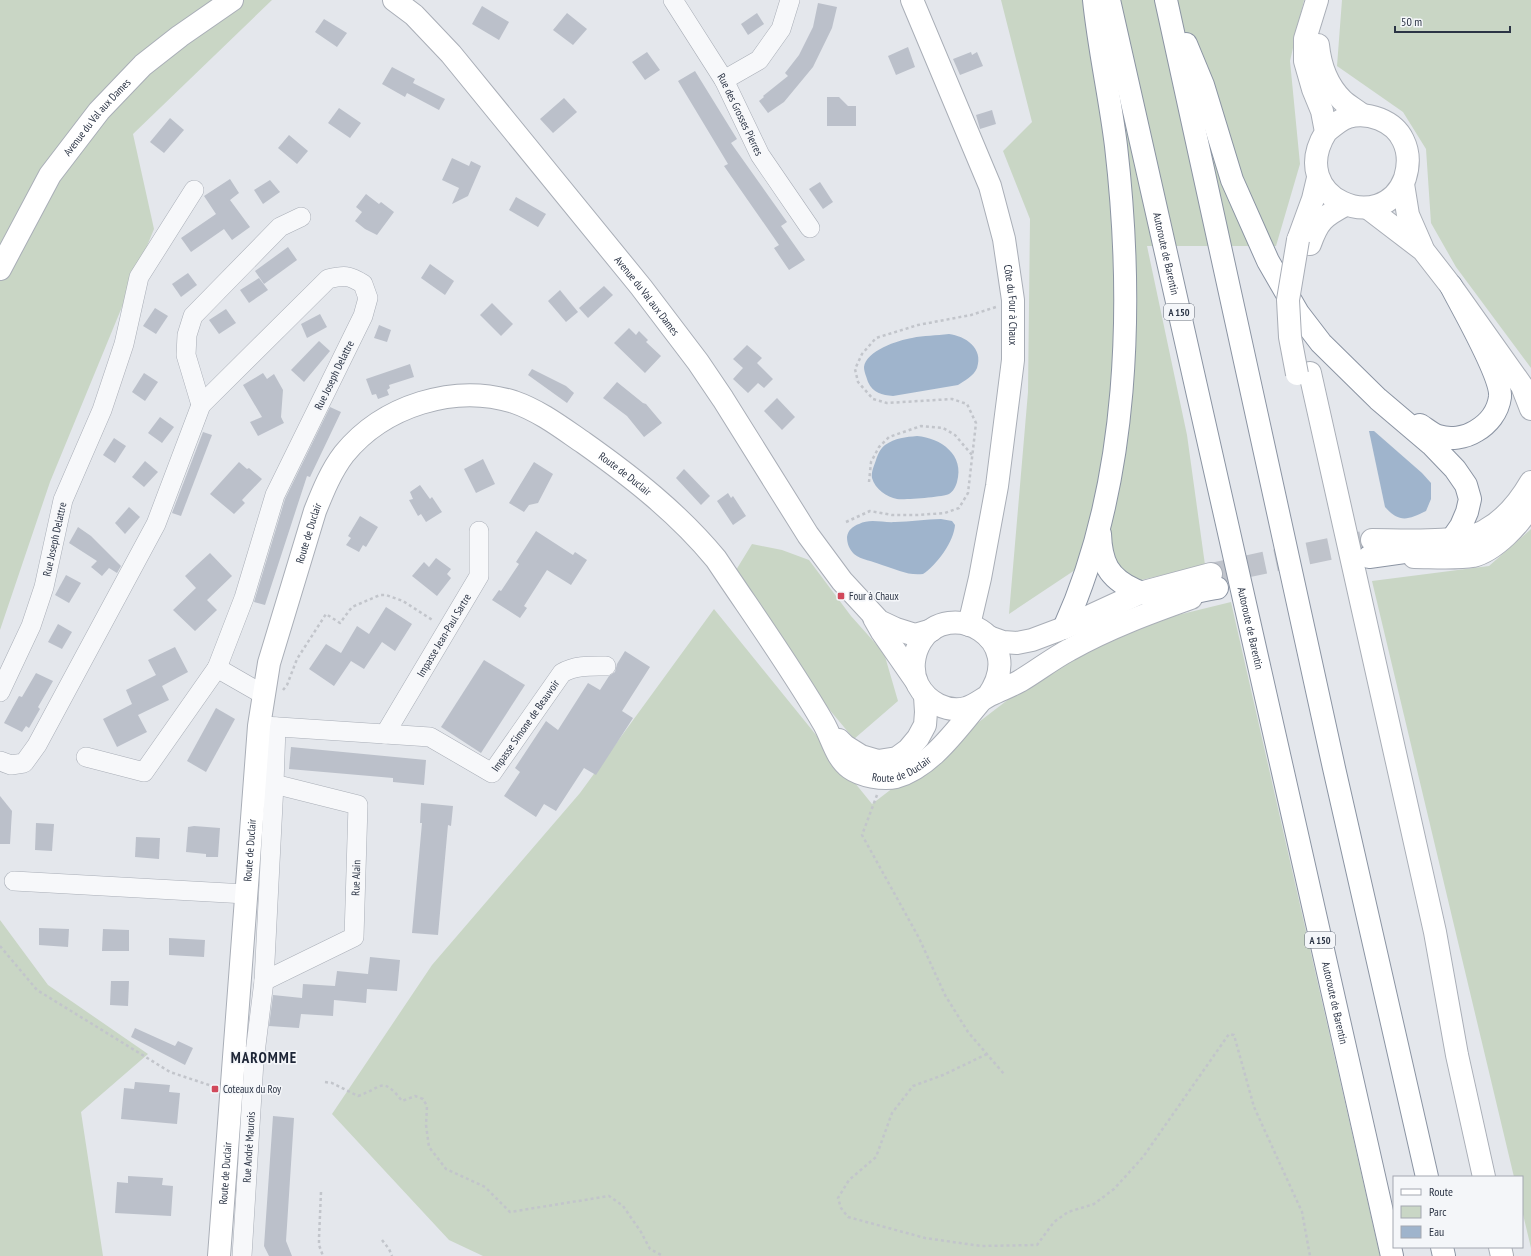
<svg xmlns="http://www.w3.org/2000/svg" width="1531" height="1256" font-family="'PT Sans Narrow',sans-serif">
<style>
.green{fill:#c9d6c5}
.water{fill:#9fb4cc}
.building{fill:#bbc0ca}
.lines{fill:none;stroke-linecap:round;stroke-linejoin:round}
.secondary-tunnel{stroke:#bfc3cb;stroke-width:22;stroke-dasharray:22 11;stroke-linecap:butt}
.street-casing{stroke:#a9aeb7;stroke-width:20}
.secondary-casing{stroke:#a9aeb7;stroke-width:24}
.highway-casing{stroke:#8b94a3;stroke-width:24}
.path{stroke:#c2c5cb;stroke-width:2.5;stroke-dasharray:3 3;stroke-linecap:butt}
.street{stroke:#f7f8fa;stroke-width:19}
.secondary{stroke:#fff;stroke-width:22}
.highway{stroke:#fff;stroke-width:22}
.secondary-bridge-casing{stroke:#a9aeb7;stroke-width:24;stroke-linecap:butt}
.secondary-bridge{stroke:#fff;stroke-width:22}
.poi-dot{fill:#d1495b;stroke:#f4f6f9;stroke-width:1.5}
.labels{text-anchor:middle;stroke-width:3;stroke-linejoin:round;paint-order:stroke}
.shield{fill:#f4f6f9;stroke:#676e7b;stroke-width:1}
.shield-label{font-size:10px;font-weight:bold;fill:#2b3445}
.street-label{font-size:11px;fill:#2b3445;stroke:#f4f6f9}
.poi-label{font-size:11px;fill:#2b3445;stroke:#f4f6f9;text-anchor:start}
.district-label{font-size:15px;font-weight:bold;letter-spacing:1px;fill:#1d2536;stroke:#f4f6f9}
</style>
<rect width="100%" height="100%" fill="#e4e7ec"/>
<g class="green">
<polygon points="0,0 272,0 133,134 154,229 50,482 0,630"/>
<polygon points="1001,0 1304,0 1290,61 1300,164 1276,246 1147,246 1187,435 1205,565 1137,581 1084,564 1009,614 1028,392 1030,219 1003,151 1032,122"/>
<polygon points="1342,0 1531,0 1531,368 1456,267 1431,223 1426,149 1403,112 1337,66"/>
<polygon points="1531,529 1531,1248 1522,1210 1522,1177 1514,1177 1372,581 1489,566"/>
<polygon points="752,544 782,550 809,560 851,616 884,653 898,701 854,739 823,702 733,575"/>
<polygon points="1231,602 1380,1256 483,1256 449,1240 332,1114 432,965 580,793 714,609 872,804 1048,669 1137,625"/>
<polygon points="0,920 48,985 148,1054 81,1112 103,1256 0,1256"/>
</g>
<g class="water">
<path d="M949 334C965 336 984 348 977 368 974 376 964 381 958 385L893 396C882 395 873 393 868 382 867 378 864 372 864 367 866 351 898 340 912 338 924 335 936 336 949 334Z"/>
<path d="M1369 431H1374L1422 473 1431 483V499L1426 511C1408 520 1399 523 1385 507Z"/>
<path d="M917 436C941 438 965 455 957 482 956 486 953 492 949 494 943 497 905 500 897 499 887 497 875 489 872 478 871 472 874 466 876 460 878 454 880 449 885 445 895 438 906 437 917 436Z"/>
<path d="M941 519 952 521 955 525C954 541 937 565 923 574 908 576 896 569 882 565 873 561 861 560 854 554 849 549 847 543 847 537 848 530 853 526 859 524 870 518 883 523 895 522 910 522 926 519 941 519Z"/>
</g>
<g class="building">
<polygon points="818,3 837,7 832,28 813,67 784,102 768,113 759,101 764,97 763,96 788,76 785,73 799,55 813,27"/>
<polygon points="482,6 509,22 499,40 472,24"/>
<polygon points="567,13 587,29 573,45 553,30"/>
<polygon points="757,13 764,24 748,35 741,24"/>
<polygon points="324,19 347,33 337,47 315,32"/>
<polygon points="908,47 915,67 896,75 888,56"/>
<polygon points="647,52 660,70 645,80 632,62"/>
<polygon points="971,52 972,55 977,52 983,66 960,75 953,59"/>
<polygon points="392,67 415,79 413,83 445,99 439,110 407,93 405,97 382,84"/>
<polygon points="695,71 737,139 731,143 787,222 781,226 805,260 789,270 774,248 779,245 724,166 728,164 678,81"/>
<polygon points="827,97 839,97 848,106 856,106 856,126 827,126"/>
<polygon points="564,98 577,112 553,133 540,119"/>
<polygon points="339,108 361,123 350,138 328,123"/>
<polygon points="992,110 996,124 980,129 976,115"/>
<polygon points="170,118 184,130 164,153 150,142"/>
<polygon points="289,135 308,151 297,164 278,148"/>
<polygon points="452,158 469,166 471,161 481,166 468,196 452,204 459,188 442,180"/>
<polygon points="230,179 239,193 230,200 250,227 232,240 224,229 191,252 181,238 216,214 204,196"/>
<polygon points="270,180 280,192 263,204 254,190"/>
<polygon points="820,182 833,202 823,209 809,189"/>
<polygon points="366,194 379,204 381,202 394,212 377,235 365,229 355,221 362,212 356,207"/>
<polygon points="516,197 546,214 538,227 509,210"/>
<polygon points="288,247 297,260 264,284 255,271"/>
<polygon points="430,264 454,281 445,295 421,278"/>
<polygon points="188,273 197,285 181,297 172,284"/>
<polygon points="259,278 268,290 249,303 240,290"/>
<polygon points="604,286 613,295 588,318 579,308"/>
<polygon points="560,290 578,312 566,322 548,301"/>
<polygon points="492,303 513,324 501,336 480,315"/>
<polygon points="155,308 168,316 156,334 143,326"/>
<polygon points="226,309 236,323 219,334 209,320"/>
<polygon points="320,314 327,327 307,338 301,324"/>
<polygon points="379,325 391,330 387,342 374,338"/>
<polygon points="629,328 636,335 639,331 648,340 646,342 661,356 645,373 614,343"/>
<polygon points="319,341 330,351 304,382 291,370"/>
<polygon points="747,345 762,358 757,363 773,379 764,388 758,383 748,393 733,379 743,368 733,359"/>
<polygon points="410,364 414,377 389,385 390,388 387,390 389,395 378,399 376,394 372,395 366,379"/>
<polygon points="532,369 566,386 574,393 567,403 528,375"/>
<polygon points="144,373 158,382 145,401 132,392"/>
<polygon points="263,373 267,379 274,374 283,390 281,417 284,423 258,436 250,422 262,417 243,385"/>
<polygon points="617,382 643,403 646,404 662,423 644,437 627,416 603,398"/>
<polygon points="777,398 795,417 782,430 764,411"/>
<polygon points="330,407 341,412 310,477 307,476 265,605 254,602 285,499"/>
<polygon points="160,417 174,427 162,443 148,433"/>
<polygon points="203,432 212,435 181,516 172,513"/>
<polygon points="114,438 126,446 115,463 103,455"/>
<polygon points="483,459 495,484 476,493 464,469"/>
<polygon points="145,461 158,472 144,487 132,477"/>
<polygon points="239,462 247,469 249,468 262,479 242,500 245,503 234,514 210,494"/>
<polygon points="534,462 553,474 538,503 529,505 524,512 509,503"/>
<polygon points="684,469 710,496 701,505 676,478"/>
<polygon points="420,485 430,499 432,497 442,512 426,522 421,514 418,516 409,500 413,499 410,492"/>
<polygon points="728,493 731,498 733,496 746,516 733,525 717,501"/>
<polygon points="129,507 140,517 125,534 115,523"/>
<polygon points="360,516 378,527 366,547 363,545 359,552 346,545 351,538 348,536"/>
<polygon points="78,527 91,536 121,566 117,573 109,568 102,576 91,567 97,561 69,543"/>
<polygon points="536,531 573,555 575,552 587,560 571,585 547,570 524,606 527,608 520,618 492,600 499,590 501,591 519,564 516,562"/>
<polygon points="210,553 232,576 207,600 217,610 195,631 173,610 196,588 185,576"/>
<polygon points="436,558 451,569 447,574 451,578 437,596 412,576 424,562 429,567"/>
<polygon points="66,575 81,583 69,603 55,595"/>
<polygon points="386,607 412,624 395,651 382,642 364,669 351,661 334,686 309,669 326,644 341,653 357,626 369,634"/>
<polygon points="58,624 72,632 62,649 48,642"/>
<polygon points="175,647 188,672 162,686 169,700 138,715 147,732 117,747 103,719 132,704 126,690 156,675 148,660"/>
<polygon points="625,651 650,667 622,711 633,718 596,775 584,768 556,811 544,804 536,817 504,796 520,772 515,768 546,721 558,730 588,683 600,690 609,676 615,672 617,664"/>
<polygon points="484,660 525,685 481,753 441,727"/>
<polygon points="36,673 53,681 38,707 40,709 29,728 26,726 22,732 4,723 19,696 22,697"/>
<polygon points="216,708 235,719 206,772 187,761"/>
<polygon points="291,747 426,760 424,785 393,782 393,778 289,769"/>
<polygon points="0,796 12,811 10,844 0,844"/>
<polygon points="421,803 453,806 451,826 448,825 438,935 412,933 422,823 420,823"/>
<polygon points="36,823 54,824 52,851 35,850"/>
<polygon points="194,826 220,828 218,857 206,857 206,854 186,852 188,827"/>
<polygon points="136,837 160,838 159,859 135,857"/>
<polygon points="39,928 69,929 68,947 39,945"/>
<polygon points="103,929 129,930 129,951 102,951"/>
<polygon points="169,938 205,940 204,957 169,955"/>
<polygon points="370,957 400,960 397,991 367,989 366,1003 334,1000 333,1016 301,1014 299,1028 269,1026 273,995 302,998 303,984 335,986 337,971 368,974"/>
<polygon points="111,981 129,981 128,1006 110,1005"/>
<polygon points="135,1028 175,1046 178,1041 193,1048 185,1065 131,1037"/>
<polygon points="135,1082 170,1085 169,1092 180,1093 177,1124 121,1119 124,1088 134,1089"/>
<polygon points="273,1116 294,1118 286,1241 292,1256 269,1256 264,1246"/>
<polygon points="128,1176 163,1178 162,1185 173,1186 171,1216 115,1213 117,1182 128,1183"/>
</g>
<g class="lines">
<polyline class="secondary-tunnel" points="1211,574 1372,540"/>
<g class="street-casing">
<g id="street">
<path id="s1" d="M673 0 724 80 760 155 810 228"/>
<polyline points="724,80 759,60 781,29 790,0"/>
<polyline points="201,405 186,355 187,335 193,316 280,227 301,217"/>
<path id="s2" d="M0 692 31 626 44 587 63 500 102 410 124 344 139 277 194 190"/>
<path id="s3" d="M264 726 430 737 492 773 562 673C576 665 591 666 606 666"/>
<path id="s4" d="M385 734 479 576V531"/>
<polyline points="86,757 144,772 217,668 264,695"/>
<path d="M0 761 11 765 24 763 37 745 156 524 201 405 328 279C344 275 349 275 363 284L368 298 363 316 275 495 244 598 217 668"/>
<polyline points="14,881 246,894"/>
<polyline points="264,981 274,784"/>
<path id="s5" d="M254 1061 264 981 354 937 358 805 274 784 276 727"/>
<path id="s6" d="M242 1256 254 1061 243 1056"/>
</g>
</g>
<g class="secondary-casing">
<g id="secondary">
<path id="s7" d="M394 0 414 15 451 54 641 287 698 362 723 399 808 535 842 581 879 621 896 629 915 635 932 630"/>
<path id="s8" d="M912 0 990 186 1004 239 1013 300V360L997 486 980 578 969 625"/>
<path d="M1317 0 1305 39V61L1313 89 1322 111 1326 132C1285 198 1383 238 1405 178 1409 165 1409 152 1403 140 1394 121 1368 111 1348 117 1339 120 1333 126 1326 132"/>
<path d="M1318 45C1320 65 1327 85 1342 100 1347 105 1356 110 1362 115"/>
<polyline points="1403,184 1408,215 1422,247"/>
<polyline points="1368,208 1423,250 1451,286 1522,386 1531,409"/>
<polyline points="1298,240 1313,199 1318,178"/>
<path d="M1310 244C1318 221 1324 216 1345 205"/>
<path id="s9" d="M0 269 50 175 99 111 143 65 180 36 232 0"/>
<polyline points="1310,373 1435,932 1457,1055 1484,1177"/>
<path d="M1372 540C1400 540 1464 544 1486 530 1506 519 1520 501 1531 482"/>
<path d="M1414 557C1431 557 1456 559 1473 556 1494 551 1522 523 1531 503"/>
<polyline points="874,618 882,632 916,681"/>
<polyline points="989,637 1003,642 1017,643 1032,640 1064,628 1140,593 1211,574"/>
<path d="M988 696C1029 638 949 597 921 641 913 654 911 671 918 685 927 702 947 713 966 708 976 705 982 699 990 695 1000 690 1011 686 1020 681 1037 671 1052 659 1069 650 1108 628 1149 613 1191 598"/>
<polyline points="839,740 845,746 861,756 878,761 897,758 908,750 918,738 925,725 926,712 925,696"/>
<polyline points="1500,1247 1502,1256"/>
<path id="s10" d="M219 1256 259 726 269 663 315 511C323 491 331 471 344 454 383 406 454 383 514 402 540 411 562 428 584 443 632 477 678 513 716 559 752 613 791 667 824 724 832 738 836 758 850 768 861 776 883 780 896 777 931 767 957 729 979 703"/>
</g>
</g>
<g class="highway-casing">
<g id="highway">
<path id="s11" d="M1109 0 1392 1256"/>
<polyline points="1166,0 1334,768 1427,1177"/>
<polyline points="1186,44 1203,85 1232,180 1268,261 1298,313 1321,343 1378,399 1431,444 1455,469 1466,485 1470,499 1467,512 1461,526 1452,539 1440,547 1369,557"/>
<path d="M1420 425C1425 428 1432 434 1438 436 1450 440 1465 438 1476 431 1488 424 1498 412 1500 397 1502 376 1462 308 1451 286"/>
<path d="M1100 534C1101 562 1108 578 1135 590 1142 593 1151 597 1159 597 1178 597 1198 591 1217 588"/>
<path d="M1064 628C1130 483 1134 302 1116 146 1110 97 1099 49 1094 0"/>
<polyline points="1442,1247 1444,1256"/>
</g>
</g>
<g class="path">
<polyline points="869,482 871,462 879,447 889,437 921,426 943,428 955,435 972,455"/>
<polyline points="846,522 870,511 892,515 918,515 945,513 959,508 968,493 976,423 967,404 952,399 887,403 873,399 858,382 855,369 862,354 876,338 918,325 971,315 996,307"/>
<polyline points="283,690 287,685 297,659 326,614 340,623 352,607 380,595 386,595 403,601 434,621"/>
<polyline points="877,795 862,835 919,938 945,995 968,1032 1004,1074"/>
<polyline points="0,946 37,990 170,1072 215,1087"/>
<polyline points="987,1054 943,1075 913,1086 892,1113 876,1157 849,1180 838,1198 841,1208 848,1217 925,1238 981,1246 1037,1245 1054,1222 1068,1212 1094,1204 1114,1189 1143,1157 1229,1034 1234,1035 1254,1107 1302,1212 1310,1256"/>
<path d="M325 1082 332 1083 358 1096C382 1088 382 1075 402 1101L415 1096 423 1099 427 1106 426 1125 429 1147 446 1169 485 1187 510 1212 609 1196 623 1206 641 1232 650 1249 663 1256"/>
<polyline points="321,1192 319,1238 319,1245 323,1256"/>
<polyline points="382,1240 389,1249 392,1256"/>
</g>
<use href="#street" class="street"/>
<use href="#secondary" class="secondary"/>
<use href="#highway" class="highway"/>
<g class="secondary-bridge-casing">
<polyline id="secondary-bridge" points="1297,374 1290,337 1288,300 1298,240"/>
</g>
<use href="#secondary-bridge" class="secondary-bridge"/>
</g>
<g class="poi-dot">
<rect x="837" y="592" width="8" height="8" rx="2"/>
<rect x="211" y="1085" width="8" height="8" rx="2"/>
</g>
<g class="labels">
<g class="shield">
<rect x="1164" y="304" width="30" height="16" rx="3"/>
<rect x="1305" y="932" width="30" height="16" rx="3"/>
</g>
<g class="shield-label">
<text x="1179" y="316">A 150</text>
<text x="1320" y="944">A 150</text>
</g>
<g class="street-label">
<text dy="4" stroke="none"><textPath href="#s1" startOffset="133">Rue des Grosses Pierres</textPath></text>
<text dy="4" stroke="none"><textPath href="#s9" startOffset="181">Avenue du Val aux Dames</textPath></text>
<text dy="4" stroke="none"><textPath href="#s11" startOffset="260">Autoroute de Barentin</textPath></text>
<text dy="4" stroke="none"><textPath href="#s7" startOffset="390">Avenue du Val aux Dames</textPath></text>
<text dy="4" stroke="none"><textPath href="#s8" startOffset="323">Côte du Four à Chaux</textPath></text>
<text transform="translate(334 375) rotate(-64)" y="4">Rue Joseph Delattre</text>
<text dy="4" stroke="none"><textPath href="#s10" startOffset="1139">Route de Duclair</textPath></text>
<text dy="4" stroke="none"><textPath href="#s10" startOffset="731">Route de Duclair</textPath></text>
<text dy="4" stroke="none"><textPath href="#s2" startOffset="163">Rue Joseph Delattre</textPath></text>
<text dy="4" stroke="none"><textPath href="#s11" startOffset="644">Autoroute de Barentin</textPath></text>
<text dy="4" stroke="none"><textPath href="#s4" startOffset="115">Impasse Jean-Paul Sartre</textPath></text>
<text dy="4" stroke="none"><textPath href="#s3" startOffset="296">Impasse Simone de Beauvoir</textPath></text>
<text dy="4" stroke="none"><textPath href="#s10" startOffset="1568">Route de Duclair</textPath></text>
<text dy="4" stroke="none"><textPath href="#s10" startOffset="407">Route de Duclair</textPath></text>
<text dy="4" stroke="none"><textPath href="#s5" startOffset="240">Rue Alain</textPath></text>
<text dy="4" stroke="none"><textPath href="#s11" startOffset="1028">Autoroute de Barentin</textPath></text>
<text dy="4" stroke="none"><textPath href="#s6" startOffset="109">Rue André Maurois</textPath></text>
<text dy="4" stroke="none"><textPath href="#s10" startOffset="83">Route de Duclair</textPath></text>
</g>
<g class="poi-label">
<text x="849" y="600">Four à Chaux</text>
<text x="223" y="1093">Coteaux du Roy</text>
</g>
<g class="district-label">
<text x="264" y="1063">MAROMME</text>
</g>
</g>
<rect x="1393" y="1176" width="130" height="72" fill="#f4f6f9" stroke="#a4a8b1"/>
<rect x="1401" y="1189" width="20" height="6" fill="#ffffff" stroke="#a4a8b1"/>
<text x="1429" y="1196" font-size="12" fill="#2b3445">Route</text>
<rect x="1401" y="1206" width="20" height="12" fill="#c9d6c5" stroke="#a4a8b1"/>
<text x="1429" y="1216" font-size="12" fill="#2b3445">Parc</text>
<rect x="1401" y="1226" width="20" height="12" fill="#9fb4cc" stroke="#a4a8b1"/>
<text x="1429" y="1236" font-size="12" fill="#2b3445">Eau</text>
<path d="M1395 26v6h115v-6" fill="none" stroke="#2b3445" stroke-width="2"/>
<text x="1401" y="26" font-size="12" fill="#2b3445" stroke="#f4f6f9" stroke-width="3" paint-order="stroke">50 m</text>
</svg>
